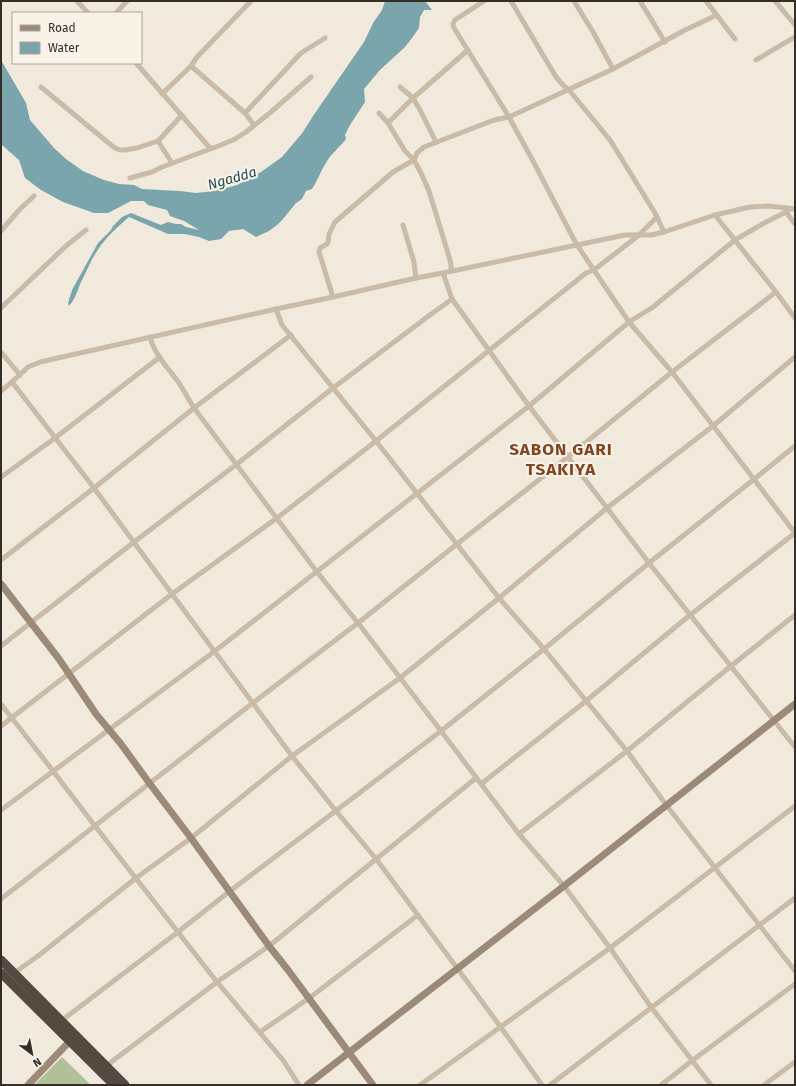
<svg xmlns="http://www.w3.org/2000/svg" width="796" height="1086" font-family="'Fira Sans',sans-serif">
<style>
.green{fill:#afc09b}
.water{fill:#7aa5ad}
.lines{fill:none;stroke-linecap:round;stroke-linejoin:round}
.street{stroke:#c9bba7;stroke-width:5}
.secondary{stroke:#9c8a79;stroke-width:7}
.highway{stroke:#56493f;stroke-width:9}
.labels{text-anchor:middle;stroke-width:4;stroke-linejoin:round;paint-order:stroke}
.water-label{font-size:14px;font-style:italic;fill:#1e4b56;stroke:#f9f3e7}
.district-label{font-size:17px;font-weight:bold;letter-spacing:1px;fill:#824523;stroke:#f9f3e7}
</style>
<rect width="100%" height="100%" fill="#f1e9db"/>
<polygon class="green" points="62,1057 91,1085 34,1085"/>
<path class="water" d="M385 1H425L432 10H424L420 17 419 28 412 38 405 47 380 70 364 89 365 102 350 125 345 135 346 139C340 147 332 153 327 161 321 170 318 180 312 189L306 191 302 199 296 203 283 219 277 225 269 231 256 237 243 229 229 231 221 239 209 241 199 237 185 234H168L129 217C116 228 102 241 94 256 89 264 86 273 81 282 77 291 76 298 69 306L68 303 72 290 98 243 111 230 113 226 122 217 131 213 161 225 168 222 176 224H181L186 227 199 230 184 221 170 216 167 210 148 205 144 201H131L108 213H94L63 202 41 190 25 178 19 160 2 145 1 143V60L26 103 30 120 54 148 66 159 83 171 104 180 119 184 134 185 142 189 180 191 196 193 215 191 237 185 261 172 282 157 303 132 313 116 364 42 373 23 382 10Z"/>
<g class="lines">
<g class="street">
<polyline points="77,1 88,13"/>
<polyline points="484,1 455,20 453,24 454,28 509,117 533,161 570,232 577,245 625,235 651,235 664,232"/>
<polyline points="511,1 556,77 564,86 569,90 610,140 655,213 664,232 715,215 750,207 769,206 795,209"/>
<polyline points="574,1 593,32 613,69"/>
<polyline points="640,1 665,42"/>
<polyline points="706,1 735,39"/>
<polyline points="775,1 795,25"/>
<polyline points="116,13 127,1"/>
<polyline points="756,60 795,37"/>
<polyline points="136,63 210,148"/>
<polyline points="191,66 245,113 254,125"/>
<polyline points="41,87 111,145 115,148 120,150 125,150 137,148 158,141 182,115"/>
<polyline points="400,87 413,98 420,110 436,142"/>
<polyline points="162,94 191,66 197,57 251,1"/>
<polyline points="245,113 301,53 325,38"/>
<polyline points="379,113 388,123 405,151 414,160 421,173 429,191 447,250 451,264 451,271"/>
<polyline points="388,123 413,98 468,50"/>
<polyline points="158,141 172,163"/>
<polyline points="130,178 152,172 162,167 221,145 235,139 246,132 271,112 311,77"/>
<polyline points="786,212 795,224"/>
<polyline points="715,215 776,292 795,318"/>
<polyline points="403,225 414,262 416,278 443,273 452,299 529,406 649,563 795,747"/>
<polyline points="1,231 20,209 34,196"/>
<polyline points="443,273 577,245 629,322 672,372 795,533"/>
<polyline points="416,278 333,297 319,252 320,248 327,244 328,242 329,234 335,222 393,172 414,160 417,153 424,147 494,120 509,117 613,69 685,30 717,15"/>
<polyline points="333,297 276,309 282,325 376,441 499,598 544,649 627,751 667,806 795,971"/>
<polyline points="1,308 67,245 86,230"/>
<path d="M150 337C154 354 169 369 179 383 184 391 189 400 194 408L317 572 358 623 441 731 519 834 564 886 610 948 651 1007 711 1085"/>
<polyline points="1,352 20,375"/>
<polyline points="12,382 94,488 172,594 292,756 336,811 377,860 500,1026 542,1085"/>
<polyline points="1,391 12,382 28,367 40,362 276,309"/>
<polyline points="1,477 55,438 160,357"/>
<polyline points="1,560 94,488 194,408 291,335"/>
<polyline points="1,646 134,542 237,464 333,388 430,315 452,299"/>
<polyline points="1,704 53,771 95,826 217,982 283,1060 299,1085"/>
<polyline points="1,726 172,594 277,518 376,441 586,273 594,270 639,235 657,217"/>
<polyline points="481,784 586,701 690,615 795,533"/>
<polyline points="1,810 215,651 529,406 629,322 653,307 735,240 766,222 786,212 790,209"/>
<polyline points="519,834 627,751 731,666 795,615"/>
<polyline points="1,899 254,702 358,623 457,544 568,457 672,372 776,292"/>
<polyline points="14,973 38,956 136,878 191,838 292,756 400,678 499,598 607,508 713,426 795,357"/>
<polyline points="61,1021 178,932 230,891 441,731 544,649 649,563 753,480 795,446"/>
<polyline points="260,1032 308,999 418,915"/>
<polyline points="106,1066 217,982 269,946 476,778"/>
<polyline points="420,1085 610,948 795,806"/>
<polyline points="550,1085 795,898"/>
<polyline points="661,1085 693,1060 795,984"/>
<polyline points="764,1085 795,1062"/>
</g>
<g class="secondary">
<polyline points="1,584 59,659 96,714 121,744 150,784 191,838 269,946 288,970 373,1085"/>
<polyline points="28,1085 69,1042"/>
<polyline points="307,1085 564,886 795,704"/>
</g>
<g class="highway">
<polyline points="1,960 125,1085"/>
<polyline points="1,973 114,1085"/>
</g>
</g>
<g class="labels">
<g class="water-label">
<text transform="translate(232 178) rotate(-16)" y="5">Ngadda</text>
</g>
<g class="district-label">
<text x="561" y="455">SABON GARI<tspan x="561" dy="20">TSAKIYA</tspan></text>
</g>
</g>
<rect width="796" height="1086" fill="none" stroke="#352e27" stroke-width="4"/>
<rect x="12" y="12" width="130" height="52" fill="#f9f3e7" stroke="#aba49a"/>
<rect x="20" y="25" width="20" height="6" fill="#9c8a79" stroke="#aba49a"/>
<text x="48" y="32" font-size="12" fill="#352e27">Road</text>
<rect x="20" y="42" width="20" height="12" fill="#7aa5ad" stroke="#aba49a"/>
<text x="48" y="52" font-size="12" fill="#352e27">Water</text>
<g transform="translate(32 1054) rotate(148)" stroke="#f9f3e7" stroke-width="3" paint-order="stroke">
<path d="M0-3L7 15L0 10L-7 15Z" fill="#352e27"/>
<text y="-6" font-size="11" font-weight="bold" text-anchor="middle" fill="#352e27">N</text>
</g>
</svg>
